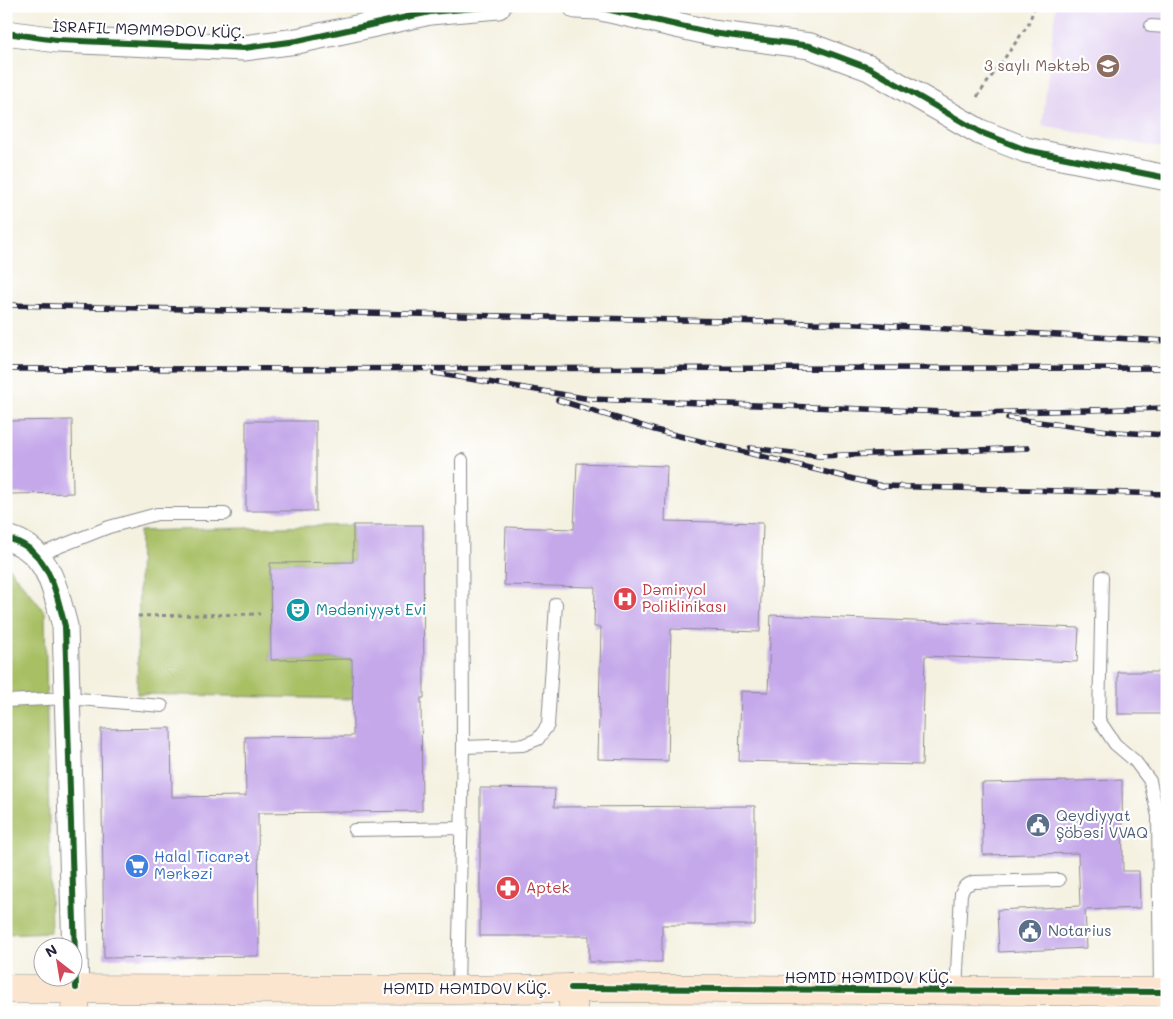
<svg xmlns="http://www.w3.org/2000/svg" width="1173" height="1019" font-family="Mali,sans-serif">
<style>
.built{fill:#e3d3f2}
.green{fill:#a8bf64;stroke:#657050}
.building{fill:#c5a8ea}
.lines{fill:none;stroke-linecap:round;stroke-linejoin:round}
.lane-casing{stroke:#8b8a8e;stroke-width:14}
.street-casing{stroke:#8b8a8e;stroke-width:27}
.secondary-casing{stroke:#8b8a8e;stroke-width:29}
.path{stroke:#8b8a8e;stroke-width:3;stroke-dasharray:4 4;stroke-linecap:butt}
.lane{stroke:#fff;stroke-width:12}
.street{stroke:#fff;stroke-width:25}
.secondary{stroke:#fce5cf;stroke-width:28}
.rail-casing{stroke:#22223b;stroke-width:5.5}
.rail{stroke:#fff;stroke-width:4;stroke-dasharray:11;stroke-linecap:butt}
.cycleway-casing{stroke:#fff;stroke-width:9}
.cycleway{stroke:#1b5e20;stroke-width:6}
.labels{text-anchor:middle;stroke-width:4.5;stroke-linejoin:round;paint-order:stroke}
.street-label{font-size:15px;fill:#22223b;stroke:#fff}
.education-label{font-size:15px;fill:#785e54;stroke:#fff;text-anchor:end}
.health-label{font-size:15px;fill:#be3a42;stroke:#fff;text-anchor:start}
.culture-label{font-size:15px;fill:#0d838f;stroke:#fff;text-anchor:start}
.service-label{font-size:15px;fill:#4e5e75;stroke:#fff;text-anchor:start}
.shop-label{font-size:15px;fill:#366cbe;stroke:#fff;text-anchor:start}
</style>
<rect width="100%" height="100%" fill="#fff"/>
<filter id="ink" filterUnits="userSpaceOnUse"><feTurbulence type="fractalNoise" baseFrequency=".02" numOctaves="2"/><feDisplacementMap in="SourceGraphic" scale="10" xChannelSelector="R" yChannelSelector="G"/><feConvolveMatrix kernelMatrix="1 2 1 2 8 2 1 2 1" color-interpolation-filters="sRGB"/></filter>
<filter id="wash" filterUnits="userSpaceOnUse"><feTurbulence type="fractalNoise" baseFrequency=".0096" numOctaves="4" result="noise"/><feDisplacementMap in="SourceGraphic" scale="20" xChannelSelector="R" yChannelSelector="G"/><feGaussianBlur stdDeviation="1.12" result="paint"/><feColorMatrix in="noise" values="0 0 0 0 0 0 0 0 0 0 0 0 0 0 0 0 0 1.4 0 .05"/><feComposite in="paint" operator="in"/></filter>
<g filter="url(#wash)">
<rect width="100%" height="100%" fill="#f4f1e0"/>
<polygon class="built" points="1056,6 1167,6 1167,149 1042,126"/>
<g class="green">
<polygon points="353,525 353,562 270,563 271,660 352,659 353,699 137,694 140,531"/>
<polygon points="6,564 45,612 51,932 6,934"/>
</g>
<g id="blocks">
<g class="building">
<polygon points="72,420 73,493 6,494 6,421"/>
<rect x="246" y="421" width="70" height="90"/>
<polygon points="577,463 667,466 665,521 763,523 760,632 671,629 668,761 598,759 601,627 594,627 595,587 504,585 506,527 574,529"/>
<polygon points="353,525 423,525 424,698 421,698 422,811 258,813 259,956 104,958 101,729 171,728 172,797 246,796 245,737 353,736 352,659 271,660 270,563 353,562"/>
<polygon points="771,615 1079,628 1077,662 925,656 922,765 739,761 741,691 768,692"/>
<rect x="1118" y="672" width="49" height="42"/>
<polygon points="1122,780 1123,871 1139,871 1140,908 1085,910 1087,948 999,952 997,910 1080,906 1078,853 983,855 982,783"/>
<polygon points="480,788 555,789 554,807 755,806 755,925 662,925 662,962 589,962 589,936 480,936"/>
</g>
</g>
</g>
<g filter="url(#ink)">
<use href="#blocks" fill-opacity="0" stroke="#8b8a8e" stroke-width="1"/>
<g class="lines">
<g class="lane-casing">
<g id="lane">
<polyline points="1151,26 1167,27"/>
<polyline points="38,555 109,527 157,514 225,514"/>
<polyline points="1102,577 1099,720 1115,744 1135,761 1150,781 1158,816 1160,992"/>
<polyline points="6,701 67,698 162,706"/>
<polyline points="463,747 523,745 538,739 548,725 556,604"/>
<polyline points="354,830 462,828"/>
<polyline points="458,990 463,747 462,460"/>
<polyline points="956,991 961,893 965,886 973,882 1059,880"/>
</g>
</g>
<g class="street-casing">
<g id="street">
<polyline points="576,6 597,7 712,33 810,46 869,68 980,132 1026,150 1167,178"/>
<polyline points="6,33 57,40 244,48 297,41 430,12 498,6"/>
<path d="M6 538C49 548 55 590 65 626L76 988"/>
</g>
</g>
<g class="secondary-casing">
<g id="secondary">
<polyline points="571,988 574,1013"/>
<polyline points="6,989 458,990 571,988 1167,992"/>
<polyline points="75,1013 76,988"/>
</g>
</g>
<g class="path">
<polyline points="977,97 1028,25 1035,6"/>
<polyline points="138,616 260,614"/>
</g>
<use href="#lane" class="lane"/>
<use href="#street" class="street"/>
<use href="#secondary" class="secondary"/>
<g class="rail-casing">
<g id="rail">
<polyline points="6,305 858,324 1167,341"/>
<polyline points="6,369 1167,368"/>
<polyline points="434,373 590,399 974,413 1167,408"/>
<polyline points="558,400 655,430 882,486 1167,494"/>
<polyline points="1008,418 1116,432 1167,435"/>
<polyline points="750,448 819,456 1028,448"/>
</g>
</g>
<use href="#rail" class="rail"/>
<g class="cycleway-casing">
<g id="cycleway">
<polyline points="576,6 597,7 712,33 810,46 869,68 980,132 1026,150 1167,178"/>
<polyline points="6,33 57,40 244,48 297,41 430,12 498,6"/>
<path d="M6 538C49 548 55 590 65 626L76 988"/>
<polyline points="571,988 1167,992"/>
</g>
</g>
<use href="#cycleway" class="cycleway"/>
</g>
</g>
<defs>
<g id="school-disc" transform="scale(1.25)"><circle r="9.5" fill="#8d6e63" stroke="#fff"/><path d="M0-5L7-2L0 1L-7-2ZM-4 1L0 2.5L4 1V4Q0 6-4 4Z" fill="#fff"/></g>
<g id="hospital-disc" transform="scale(1.25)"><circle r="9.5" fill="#e0444e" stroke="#fff"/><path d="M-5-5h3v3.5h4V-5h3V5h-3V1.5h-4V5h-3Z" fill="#fff"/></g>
<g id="theatre-disc" transform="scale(1.25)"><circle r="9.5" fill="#0f9aa8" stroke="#fff"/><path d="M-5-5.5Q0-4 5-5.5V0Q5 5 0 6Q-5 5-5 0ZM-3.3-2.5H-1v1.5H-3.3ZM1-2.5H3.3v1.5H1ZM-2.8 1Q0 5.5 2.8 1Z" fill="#fff"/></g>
<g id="civic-disc" transform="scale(1.25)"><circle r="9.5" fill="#5c6f8a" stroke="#fff"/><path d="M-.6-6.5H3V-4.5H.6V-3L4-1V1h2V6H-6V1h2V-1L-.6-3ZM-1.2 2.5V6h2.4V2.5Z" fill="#fff"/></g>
<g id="supermarket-disc" transform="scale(1.25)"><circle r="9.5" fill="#3f7fe0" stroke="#fff"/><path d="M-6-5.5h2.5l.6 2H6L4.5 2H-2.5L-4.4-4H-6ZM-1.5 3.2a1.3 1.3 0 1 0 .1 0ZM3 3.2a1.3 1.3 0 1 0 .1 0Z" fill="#fff"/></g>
<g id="pharmacy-disc" transform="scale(1.25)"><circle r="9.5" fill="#e0444e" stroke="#fff"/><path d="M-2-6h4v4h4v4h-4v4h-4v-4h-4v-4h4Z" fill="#fff"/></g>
</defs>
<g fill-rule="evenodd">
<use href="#school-disc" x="1108" y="66"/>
<use href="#hospital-disc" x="625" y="599"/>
<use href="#theatre-disc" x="298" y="610"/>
<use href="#civic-disc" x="1038" y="825"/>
<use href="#supermarket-disc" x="137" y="866"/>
<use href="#pharmacy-disc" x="508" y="888"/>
<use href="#civic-disc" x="1030" y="931"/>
</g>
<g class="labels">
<g class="street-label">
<text transform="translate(149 30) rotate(2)" y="5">İSRAFIL MƏMMƏDOV KÜÇ.</text>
<text x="869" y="983">HƏMID HƏMIDOV KÜÇ.</text>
<text x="467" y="994">HƏMID HƏMIDOV KÜÇ.</text>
</g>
<g class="education-label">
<text x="1090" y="71">3 saylı Məktəb</text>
</g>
<g class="health-label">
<text x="642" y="595">Dəmiryol<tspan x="642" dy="17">Poliklinikası</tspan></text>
<text x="526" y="893">Aptek</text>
</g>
<g class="culture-label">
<text x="316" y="615">Mədəniyyət Evi</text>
</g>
<g class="service-label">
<text x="1056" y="821">Qeydiyyat<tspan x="1056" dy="17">Şöbəsi VVAQ</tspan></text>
<text x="1048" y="936">Notarius</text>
</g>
<g class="shop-label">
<text x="154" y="862">Halal Ticarət<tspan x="154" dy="17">Mərkəzi</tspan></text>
</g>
</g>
<rect width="1173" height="1019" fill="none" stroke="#fff" stroke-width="25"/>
<g transform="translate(58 962) rotate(329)"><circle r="24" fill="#ffffff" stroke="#a7a7b1"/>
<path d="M0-4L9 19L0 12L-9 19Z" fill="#d1495b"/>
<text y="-8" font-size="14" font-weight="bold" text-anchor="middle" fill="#22223b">N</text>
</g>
</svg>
